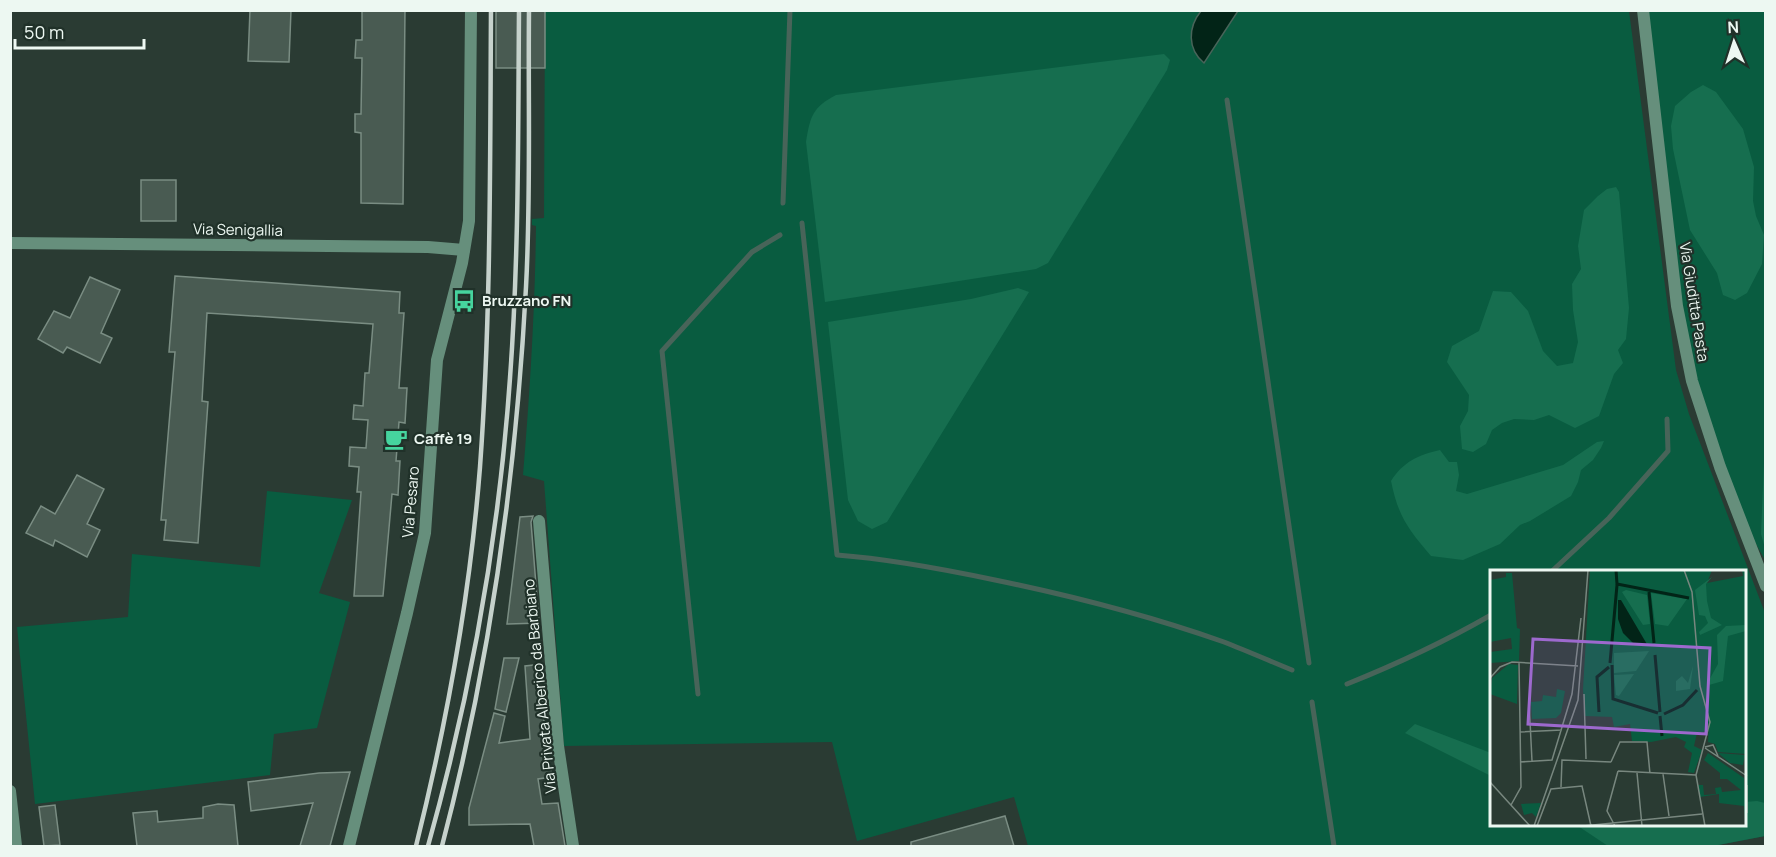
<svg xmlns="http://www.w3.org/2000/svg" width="1776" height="857" font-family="Manrope,sans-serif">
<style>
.green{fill:#095c40;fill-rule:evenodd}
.forest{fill:#166e4f}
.water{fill:#022417;stroke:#486459;stroke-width:1.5}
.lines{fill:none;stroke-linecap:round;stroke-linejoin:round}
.stream{stroke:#486459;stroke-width:5}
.building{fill:#495b52;stroke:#7a8d83;stroke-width:1.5}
.minor{stroke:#668f7c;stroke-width:12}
.rail{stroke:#c6d2cc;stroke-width:4.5}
.labels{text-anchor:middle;stroke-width:4.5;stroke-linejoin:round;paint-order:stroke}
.street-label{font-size:15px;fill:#edf8f2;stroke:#203129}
.poi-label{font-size:15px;font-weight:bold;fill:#edf8f2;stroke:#203129;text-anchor:start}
.inset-river{fill:none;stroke:#022417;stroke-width:3}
.inset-road{fill:none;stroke:#78877f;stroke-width:1.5}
.view{fill:#9d69ce;fill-opacity:0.15;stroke:#9d69ce;stroke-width:3}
.inset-edge{fill:none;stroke:#edf8f2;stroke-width:3}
</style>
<rect width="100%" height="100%" fill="#2a3b33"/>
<g class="green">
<path d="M545 11H1629L1676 370 1689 414 1765 613V836L1713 846H1028L1014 797 857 841 832 742 564 746 544 481 523 475C530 392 535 309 536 226L532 225V219L544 218ZM1491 572H1744V826H1491Z"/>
<polygon points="1641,11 1765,11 1765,560 1729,496 1687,373"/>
<polygon points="267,491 352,500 319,593 350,602 317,728 274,734 270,775 35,804 17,627 128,617 132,554 260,567"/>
</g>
<g class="forest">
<path d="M1164 54 1170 60 1167 70 1048 263 1036 269 825 302 806 142C810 116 813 107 836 95Z"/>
<polygon points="1703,85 1716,92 1743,129 1754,167 1753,201 1756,216 1764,235 1762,264 1747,293 1735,300 1723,295 1717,273 1690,230 1673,149 1671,126 1675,106 1691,92"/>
<polygon points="1616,187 1619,192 1629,308 1626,339 1618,350 1623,363 1614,374 1599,416 1575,428 1549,415 1534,420 1514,419 1502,423 1492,430 1486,444 1473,452 1462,449 1460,426 1468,411 1469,395 1447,362 1452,346 1479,331 1493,291 1511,292 1528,311 1543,351 1557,366 1573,363 1578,342 1573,310 1572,284 1581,269 1578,246 1584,210 1598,196 1607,189"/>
<polygon points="1018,288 1029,292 887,522 872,529 858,521 848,500 828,322 971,299"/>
<polygon points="1765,439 1766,544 1765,548 1761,534"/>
<path d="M1604 441 1601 448 1593 460 1581 470 1578 482 1571 496 1530 521 1520 525 1500 544 1463 560 1431 556C1408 529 1398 516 1391 481 1403 462 1418 455 1440 450L1449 462H1457L1459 475 1456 491 1467 494 1563 465 1597 442Z"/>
<polygon points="1415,724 1491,753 1491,776 1405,733"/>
<polygon points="1757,801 1765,803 1765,836 1713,846 1608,846 1578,826 1744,826 1745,802"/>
</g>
<path class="water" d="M1201 11H1238L1204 63C1187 49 1188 27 1201 11Z"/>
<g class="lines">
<g class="stream">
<polyline points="1227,100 1309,663"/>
<polyline points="783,203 790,10"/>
<path d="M802 223 837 555C890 559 943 569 995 580 1073 596 1150 616 1224 642 1247 651 1270 661 1292 670"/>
<polyline points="1551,572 1609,518 1668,451 1667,419"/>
<path d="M1347 684C1397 664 1444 642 1491 615"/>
<polyline points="698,694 662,351 752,252 780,235"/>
<polyline points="1312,702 1334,846"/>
</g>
</g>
<g class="building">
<polygon points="250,10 291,10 289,62 248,61"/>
<polygon points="362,10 405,10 403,204 361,203 361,133 355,132 355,114 361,114 362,58 355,58 356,40 362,40"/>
<rect x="496" y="10" width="49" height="58"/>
<rect x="141" y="180" width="35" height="41"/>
<polygon points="175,276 400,292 399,313 404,313 399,388 407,388 405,423 399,422 396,461 400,461 398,495 392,494 383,596 354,596 361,492 357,492 359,467 349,466 350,447 366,448 368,420 353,419 354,405 363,406 365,373 369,373 373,324 207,313 202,401 208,402 198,543 164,540 166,520 161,520 175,352 169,352"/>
<polygon points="90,277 120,290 101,333 112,338 100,363 67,347 63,353 38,339 54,311 70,318"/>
<polygon points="77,475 104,489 87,524 100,530 87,557 55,540 53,546 26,533 41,506 55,514"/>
<polygon points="533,516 531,522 539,623 507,624 520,517"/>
<polygon points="504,658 519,658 506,712 495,709"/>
<polygon points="543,664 547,713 543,714 552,777 538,779 542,804 558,803 565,846 534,846 530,824 469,825 469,808 494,713 505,716 499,743 530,739 525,666"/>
<polygon points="350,772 330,846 300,846 313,803 251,811 248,782 319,773"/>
<polygon points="218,804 234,805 238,846 137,846 133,813 157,811 158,822 203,818 203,807"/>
<polygon points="55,805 60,845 44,846 39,807"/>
<polygon points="1005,816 1014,846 911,846 911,842"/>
</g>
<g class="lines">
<g class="minor">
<polyline points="1643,10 1677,306 1692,381 1720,467 1766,586"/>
<polyline points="10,243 428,247 464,250"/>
<polyline points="539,521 558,746 573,846"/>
<polyline points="10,791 16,846"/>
<polyline points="349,846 407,613 425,533 437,360 462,263 469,221 471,10"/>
</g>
<g class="rail">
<path d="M416 846C447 722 470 595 480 467 491 316 490 163 491 10"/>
<path d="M428 846C471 693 499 536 510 378 519 256 518 133 519 10"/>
<path d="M442 846C490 663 516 476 526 287 531 195 528 103 529 10"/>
</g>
</g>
<defs>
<g id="bus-bare" transform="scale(1.8)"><path d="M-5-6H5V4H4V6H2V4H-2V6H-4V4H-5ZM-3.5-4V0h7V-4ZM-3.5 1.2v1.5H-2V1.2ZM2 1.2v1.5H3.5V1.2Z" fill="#46d49e" stroke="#203129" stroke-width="2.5" paint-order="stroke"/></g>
<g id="cafe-bare" transform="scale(1.8)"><path d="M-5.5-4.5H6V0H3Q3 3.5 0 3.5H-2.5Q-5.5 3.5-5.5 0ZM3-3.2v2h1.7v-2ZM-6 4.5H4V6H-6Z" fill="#46d49e" stroke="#203129" stroke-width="2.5" paint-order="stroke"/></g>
</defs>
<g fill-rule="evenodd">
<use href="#bus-bare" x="464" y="301"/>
<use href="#cafe-bare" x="396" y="439"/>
</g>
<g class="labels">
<g class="street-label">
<text transform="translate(238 230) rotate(1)" y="5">Via Senigallia</text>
<text transform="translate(1694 302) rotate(81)" y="5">Via Giuditta Pasta</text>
<text transform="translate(411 502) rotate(-85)" y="5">Via Pesaro</text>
<text transform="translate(540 686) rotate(-96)" y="5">Via Privata Alberico da Barbiano</text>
</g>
<g class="poi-label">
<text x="482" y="306">Bruzzano FN</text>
<text x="414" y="444">Caffè 19</text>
</g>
</g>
<g transform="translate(1490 570)">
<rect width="256" height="256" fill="#2a3b33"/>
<path d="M100 0H222L217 13 253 6 252 0H256V184L228 182 225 174 218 172 219 152 218 161 207 163 204 176 212 180 204 203 198 202 202 183 194 177 196 172 186 167 161 172 142 171 140 154 124 157 122 147 95 146 93 119ZM16 3H22L27 58 30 59 29 91 0 93V82L22 79 21 68 0 72V10L16 7ZM19 94 28 95 27 134 0 124 2 108ZM67 119 75 121 71 143 66 148 42 149 41 132 52 131 53 125 66 127ZM218 183 254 208 256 256 254 236 229 233V224L210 227 208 215H213L214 225 226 224 225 218 231 217 232 222 251 220 237 209H230V203L214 190ZM228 183 255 185 253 195 240 193ZM51 233 46 247 42 243 34 245 31 234Z" fill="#095c40"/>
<path d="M222 7 216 14 217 31 221 48 232 55 210 65 209 62 218 53 215 46 209 45 205 20ZM136 20 157 25 160 54 153 55 132 22ZM161 23 197 29 178 56 165 54ZM256 55V61L238 66 233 111 219 115 216 133 218 112 228 94 227 65 236 56ZM159 81 146 101 124 103V83ZM203 96 200 119 186 121V111L192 106 198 113ZM144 104 129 126 126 125 124 105Z" fill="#166e4f"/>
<path d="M128 30H131L158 76 143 73 133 63 128 49Z" fill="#022417"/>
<path class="inset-river" d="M126 0 127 14 199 28M159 22 164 73M165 85 170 142M120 93 127 15M122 95 123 129 168 143M109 142 107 107 119 97M174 144 193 135 207 120M170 146 172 166"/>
<path class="inset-road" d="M194 0 202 22 210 116 220 152 206 205 215 256M0 108 10 97 22 92 88 96M94 124 96 189M39 131 42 191M30 162 72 160M215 177 223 175 228 186M215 178 257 206M30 192 62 190 82 124 91 48M121 192 130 172H157L160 204M128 201 206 205M147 203 152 256M173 204 179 246M0 212 40 256M257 215V243M71 217 72 190 121 192M21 235 31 217 29 92M44 256 88 130 98 0M47 256 61 219 92 216 101 256M93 256 212 244M125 256 117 241 128 201"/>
<path class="view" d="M43 69 220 78 216 164 38 154Z"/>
<rect width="256" height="256" class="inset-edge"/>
</g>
<rect width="1776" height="857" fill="none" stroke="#edf8f2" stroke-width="24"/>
<g transform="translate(1734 42) rotate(357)" stroke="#203129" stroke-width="4.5" paint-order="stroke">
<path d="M0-4.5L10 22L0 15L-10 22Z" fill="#edf8f2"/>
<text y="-9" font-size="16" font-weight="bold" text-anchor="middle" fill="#edf8f2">N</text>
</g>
<path d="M15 39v9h129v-9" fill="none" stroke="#edf8f2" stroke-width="3"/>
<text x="24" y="39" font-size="18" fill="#edf8f2" stroke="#203129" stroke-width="4.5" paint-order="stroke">50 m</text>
</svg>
